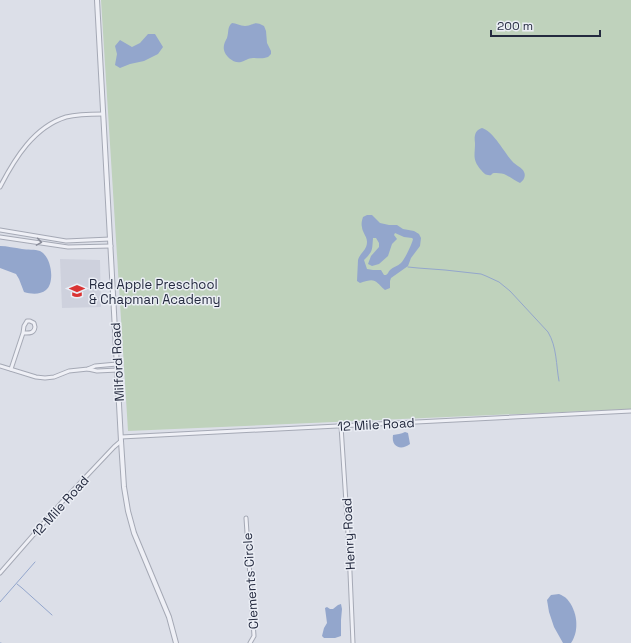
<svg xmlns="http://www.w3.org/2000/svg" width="631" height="643" font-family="'Space Grotesk',sans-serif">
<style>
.built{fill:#ced1dd}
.green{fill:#bfd2bc}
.water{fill:#93a6cc;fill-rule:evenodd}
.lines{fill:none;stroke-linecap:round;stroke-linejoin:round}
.stream{stroke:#93a6cc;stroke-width:1}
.minor-casing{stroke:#a5a9b5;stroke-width:5}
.tertiary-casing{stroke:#a5a9b5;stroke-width:6}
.minor{stroke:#eff0f6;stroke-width:3}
.tertiary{stroke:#eff0f6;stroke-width:4}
.oneway{stroke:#8a8d9a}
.labels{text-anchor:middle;stroke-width:3;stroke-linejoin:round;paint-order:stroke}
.poi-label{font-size:13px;fill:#242a3f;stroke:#ebeef5;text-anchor:start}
.street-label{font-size:13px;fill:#242a3f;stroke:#ebeef5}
</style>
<rect width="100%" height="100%" fill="#dcdfe8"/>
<polygon class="built" points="60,259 100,260 101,307 62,308"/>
<polygon class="green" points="101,0 631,0 631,409 128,431"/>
<g class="water">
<path d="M232 23C236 23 240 26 245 26 254 26 253 20 264 26L266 31 267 43 271 51V54L268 57C263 59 258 58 253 58 248 58 245 61 241 62 234 64 225 56 224 50 223 45 225 42 227 38 229 32 227 27 232 23Z"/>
<polygon points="148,34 155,34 163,47 158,54 144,61 130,64 120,68 115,65 117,54 115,46 120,40 132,47 140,43"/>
<path d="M482 128C493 131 504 152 512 161 515 165 523 168 524 172 526 176 524 180 520 183 515 181 509 176 504 174 501 173 497 173 494 173 490 174 493 176 488 175 485 175 483 172 481 170 472 159 475 156 475 143 474 136 475 130 482 128Z"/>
<path d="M367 215H372L380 223 389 225H397L403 229 414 231 419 234 421 238 420 246 411 258 408 266 391 278 390 281V288L385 290C375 281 376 277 360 283L357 281 358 260C360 253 367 250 367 242 367 236 362 232 362 227 361 224 362 220 363 217ZM395 233 404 237 412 238 413 239C412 244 405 259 401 263 398 266 393 267 390 270 388 272 388 274 386 275H384L381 270H373L367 269 364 260C373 251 372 251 373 238H376L379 243V247L371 256 368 264 372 266 379 264 388 256 392 244 397 239 394 235Z"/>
<path d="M0 246C7 246 15 248 22 249 27 250 35 249 40 251 52 257 55 283 46 290 40 295 31 294 24 292L19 279 16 274 0 268Z"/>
<path d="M405 432 408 433 410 444C401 451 391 447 393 435 397 434 401 434 405 432Z"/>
<path d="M559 594C562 595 565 597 567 599 577 610 580 630 571 643H563L554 627 549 612 547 600 551 595Z"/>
<polygon points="341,604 342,609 341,620 341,636 335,638 324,638 322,636 324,628 327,623 325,608 327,607 330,609 333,609 338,605"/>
</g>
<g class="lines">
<g class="stream">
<path d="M408 267 418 268 445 270 481 274 486 276 499 282 510 291 548 332C557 347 556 365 559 381"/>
<polyline points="17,584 22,588 52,615"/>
<polyline points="0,602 35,562"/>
<polyline points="0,643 1,643"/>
</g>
<g class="minor-casing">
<g id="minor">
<path d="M0 187C15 158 34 127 66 117 78 114 91 114 103 114"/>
<polyline points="0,230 66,241 110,239"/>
<polyline points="0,237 68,247 111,246"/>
<polyline points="0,366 36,377 45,378 54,377 69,371 88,369 95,366 117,364"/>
<path d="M11 369 23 333 24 326 27 321H30L34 323 35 327C34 334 29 333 23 333"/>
<polyline points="88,369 97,371 118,370"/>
<polyline points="341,426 349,549 353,643"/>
<polyline points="121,437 631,411"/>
<polyline points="246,518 254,636 250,643"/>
<polyline points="0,573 62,502 114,447 121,441"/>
</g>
</g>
<g class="tertiary-casing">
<polyline id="tertiary" points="97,0 121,441 124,487 128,511 134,533 169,617 176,643"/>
</g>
<use href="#minor" class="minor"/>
<use href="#tertiary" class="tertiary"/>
</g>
<defs><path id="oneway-chevron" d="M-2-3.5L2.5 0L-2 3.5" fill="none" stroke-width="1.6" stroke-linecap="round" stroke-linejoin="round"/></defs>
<use class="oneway" href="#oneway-chevron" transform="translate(39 242) rotate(9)"/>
<defs>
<g id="school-bare" transform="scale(1.2)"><path d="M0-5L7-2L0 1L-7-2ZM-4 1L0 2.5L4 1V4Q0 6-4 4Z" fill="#da3434" stroke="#ebeef5" stroke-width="2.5" paint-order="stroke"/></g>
</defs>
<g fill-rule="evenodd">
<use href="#school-bare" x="77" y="291"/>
</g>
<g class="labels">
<g class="poi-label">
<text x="89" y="289">Red Apple Preschool<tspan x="89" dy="15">&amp; Chapman Academy</tspan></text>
</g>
<g class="street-label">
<text transform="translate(117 362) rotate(-93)" y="5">Milford Road</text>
<text transform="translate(376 424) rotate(-3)" y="5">12 Mile Road</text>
<text transform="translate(60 506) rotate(-48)" y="5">12 Mile Road</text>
<text transform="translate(348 534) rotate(-93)" y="5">Henry Road</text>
<text transform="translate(250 581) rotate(-94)" y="5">Clements Circle</text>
</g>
</g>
<path d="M491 30v6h109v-6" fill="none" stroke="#242a3f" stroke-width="2"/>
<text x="497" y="30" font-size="12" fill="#242a3f" stroke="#ebeef5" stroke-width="3" paint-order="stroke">200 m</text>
</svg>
